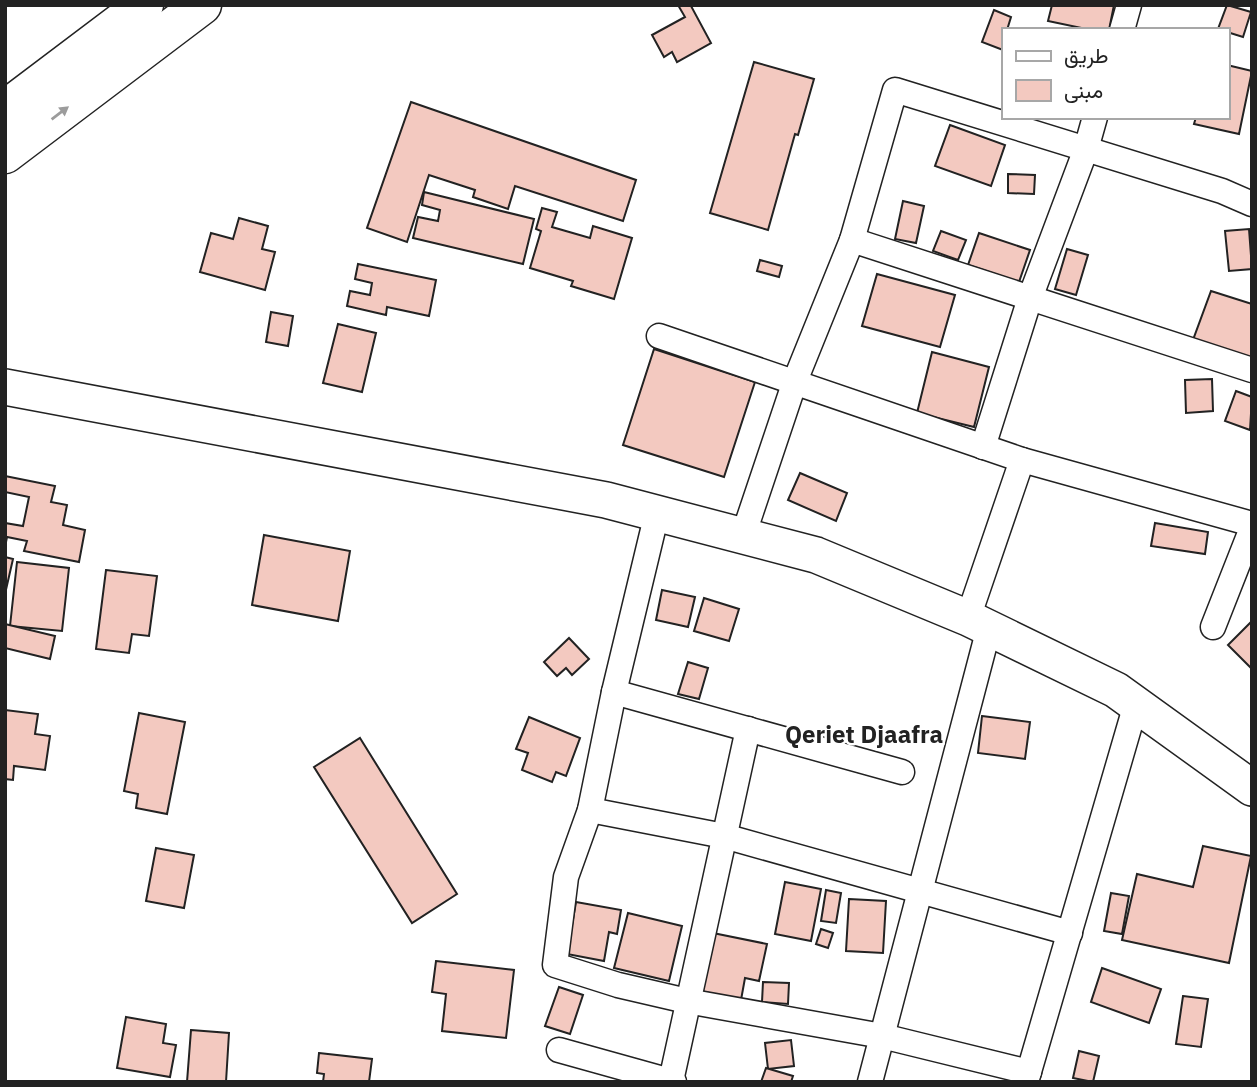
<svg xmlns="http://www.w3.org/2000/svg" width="1257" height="1087" font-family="'IBM Plex Sans',Vazirmatn,sans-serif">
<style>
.building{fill:#f3c9c0;stroke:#222;stroke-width:2}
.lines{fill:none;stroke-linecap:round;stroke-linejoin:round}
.street-casing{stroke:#222;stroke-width:27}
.secondary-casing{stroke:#222;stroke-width:38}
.primary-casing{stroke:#222;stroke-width:41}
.street{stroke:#fff;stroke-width:24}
.secondary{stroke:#fff;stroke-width:35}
.primary{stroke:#fff;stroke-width:38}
.oneway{fill:#9c9c9c}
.labels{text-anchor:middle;stroke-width:5;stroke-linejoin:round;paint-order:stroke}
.quarter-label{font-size:24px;font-weight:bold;fill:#222;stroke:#fff}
</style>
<rect width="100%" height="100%" fill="#fff"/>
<g class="building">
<polygon points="678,5 693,5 691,6 711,43 677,62 672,52 664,57 652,35 685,17"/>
<polygon points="1052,5 1114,5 1109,30 1091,30 1048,21"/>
<polygon points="1227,5 1251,12 1243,37 1227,32 1227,30 1218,29"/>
<polygon points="994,10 1011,17 1007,30 1003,30 1003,50 982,42"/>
<polygon points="754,62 814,79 798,135 795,134 768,230 710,213"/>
<polygon points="1227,65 1252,71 1239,134 1194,124 1196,117 1227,117"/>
<polygon points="411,102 636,180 623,221 515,186 508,209 473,197 475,190 429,175 407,242 367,228"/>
<polygon points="950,125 1005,145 991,186 935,166"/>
<polygon points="1008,174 1035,175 1034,194 1008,193"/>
<polygon points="424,192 534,219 523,264 413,238 418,217 438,221 440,210 422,205"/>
<polygon points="903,201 924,206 916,243 895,239"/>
<polygon points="542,208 557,212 552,227 590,238 593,226 632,238 614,299 571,286 573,281 530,268 541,231 536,229"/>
<polygon points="239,218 268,226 262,249 275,252 265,290 200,272 211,233 233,239"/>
<polygon points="1249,229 1252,269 1229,271 1225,231"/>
<polygon points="941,231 966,240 958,260 933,251"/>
<polygon points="979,233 1030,250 1019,282 968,265"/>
<polygon points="1067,249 1088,255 1076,295 1055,289"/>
<polygon points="760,260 782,266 779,277 757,271"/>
<polygon points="358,264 436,280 429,316 387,307 386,315 347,306 350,291 370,295 372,283 355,279"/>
<polygon points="877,274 955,295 940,347 862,326"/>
<polygon points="1211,291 1252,304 1252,360 1193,340"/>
<polygon points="271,312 293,316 288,346 266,342"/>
<polygon points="338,324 376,333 362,392 323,383"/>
<polygon points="654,349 755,382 724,477 623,445"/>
<polygon points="932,352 989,367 974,427 917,413"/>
<polygon points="1212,379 1213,411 1186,413 1185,380"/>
<polygon points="1236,391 1252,397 1250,430 1225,421"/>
<polygon points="800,473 847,493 836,521 788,500"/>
<polygon points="5,476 55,486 51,502 67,505 63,525 85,530 79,562 24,551 27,541 7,537 5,547 5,523 23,526 29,497 5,492"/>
<polygon points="1155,523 1208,532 1205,554 1151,546"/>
<polygon points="264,535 350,551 338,621 252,605"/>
<polygon points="5,557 13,559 5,594"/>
<polygon points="17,562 69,568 62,631 10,626"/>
<polygon points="106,570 157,576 149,636 132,634 129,653 96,649"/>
<polygon points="662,590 695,597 688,627 656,620"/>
<polygon points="704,598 739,609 729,641 694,631"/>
<polygon points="1252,621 1252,669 1228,645"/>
<polygon points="5,624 55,636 50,659 5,648"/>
<polygon points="569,638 589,659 572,675 566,668 557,676 544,662"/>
<polygon points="688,662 708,668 699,699 678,694"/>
<polygon points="5,710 38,714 35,734 50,736 45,770 14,766 13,780 5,779"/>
<polygon points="139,713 185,722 167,814 136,808 138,794 124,791"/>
<polygon points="982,716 1030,722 1025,759 978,753"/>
<polygon points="529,717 580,738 566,776 556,772 552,782 522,770 528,753 516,749"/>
<polygon points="360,738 457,894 412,923 314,767"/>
<polygon points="1203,846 1251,856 1229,963 1122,940 1137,874 1193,887"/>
<polygon points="156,848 194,855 184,908 146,901"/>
<polygon points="785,882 821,889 811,941 775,934"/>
<polygon points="826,890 841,893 836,923 821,921"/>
<polygon points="1111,893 1129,896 1122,934 1104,931"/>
<polygon points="849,899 886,901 883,953 846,951"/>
<polygon points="576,902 621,910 617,934 609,932 604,961 567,954"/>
<polygon points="628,913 682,926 669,981 614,968"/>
<polygon points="821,929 833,933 828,948 816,944"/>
<polygon points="708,932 767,944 759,981 745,978 741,1000 696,990"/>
<polygon points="436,961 514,970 506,1038 442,1031 446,994 432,992"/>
<polygon points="1102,968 1161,989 1149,1023 1091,1002"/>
<polygon points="763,982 789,983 788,1004 762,1002"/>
<polygon points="559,987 583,995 570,1034 545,1026"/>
<polygon points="1183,996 1208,999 1201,1047 1176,1044"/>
<polygon points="126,1017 166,1024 163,1043 176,1045 170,1077 117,1068"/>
<polygon points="191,1030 229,1033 226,1082 187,1082"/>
<polygon points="791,1040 794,1066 768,1069 765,1043"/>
<polygon points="1079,1051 1099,1056 1093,1082 1073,1078"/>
<polygon points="319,1053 372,1059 369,1082 323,1082 324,1074 317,1073"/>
<polygon points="766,1068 793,1076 791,1082 761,1082"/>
</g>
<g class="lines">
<g class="street-casing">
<g id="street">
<polyline points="1122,30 1129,5"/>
<polyline points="852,240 1252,370"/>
<polyline points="659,336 1022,460 1252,524"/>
<polyline points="983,447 1030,298 1086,149 1095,117"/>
<polyline points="657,513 614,692 590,810 566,877 555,965 618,985 687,1001 882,1036 1029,1072"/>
<polyline points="743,536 795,381 852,240 895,90 1222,191 1252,204"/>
<polyline points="968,618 1022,460"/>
<polyline points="1213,627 1252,528"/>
<polyline points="614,692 902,772"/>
<polyline points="590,810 724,836 1070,933"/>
<polyline points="559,1050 674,1082"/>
<polyline points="671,1081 748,729"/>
<polyline points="870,1082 989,628"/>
<polyline points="1026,1082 1136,704"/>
</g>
</g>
<g class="secondary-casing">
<polyline id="secondary" points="5,387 606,500 816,555 968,618 1116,690 1252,788"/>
</g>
<g class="primary-casing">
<g id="primary">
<polyline points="5,110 144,5"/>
<polyline points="5,154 202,5"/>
</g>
</g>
<use href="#street" class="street"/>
<use href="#secondary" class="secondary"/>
<use href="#primary" class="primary"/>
</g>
<defs><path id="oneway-solid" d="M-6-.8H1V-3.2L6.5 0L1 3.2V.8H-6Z" transform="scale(1.75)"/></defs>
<use class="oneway" href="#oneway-solid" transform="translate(60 113) rotate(-37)"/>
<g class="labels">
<g class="quarter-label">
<text x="864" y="743">Qeriet Djaafra</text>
</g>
</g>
<rect width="1257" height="1087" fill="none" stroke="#222222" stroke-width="14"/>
<rect x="1002" y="28" width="228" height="91" fill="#ffffff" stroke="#a7a7a7" stroke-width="2"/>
<rect x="1016" y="51" width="35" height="10" fill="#ffffff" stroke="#a7a7a7" stroke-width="2"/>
<text x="1064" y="63" font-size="21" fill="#222222">طريق</text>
<rect x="1016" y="80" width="35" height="21" fill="#f3c9c0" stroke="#a7a7a7" stroke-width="2"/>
<text x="1064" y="98" font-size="21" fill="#222222">مبنى</text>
</svg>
